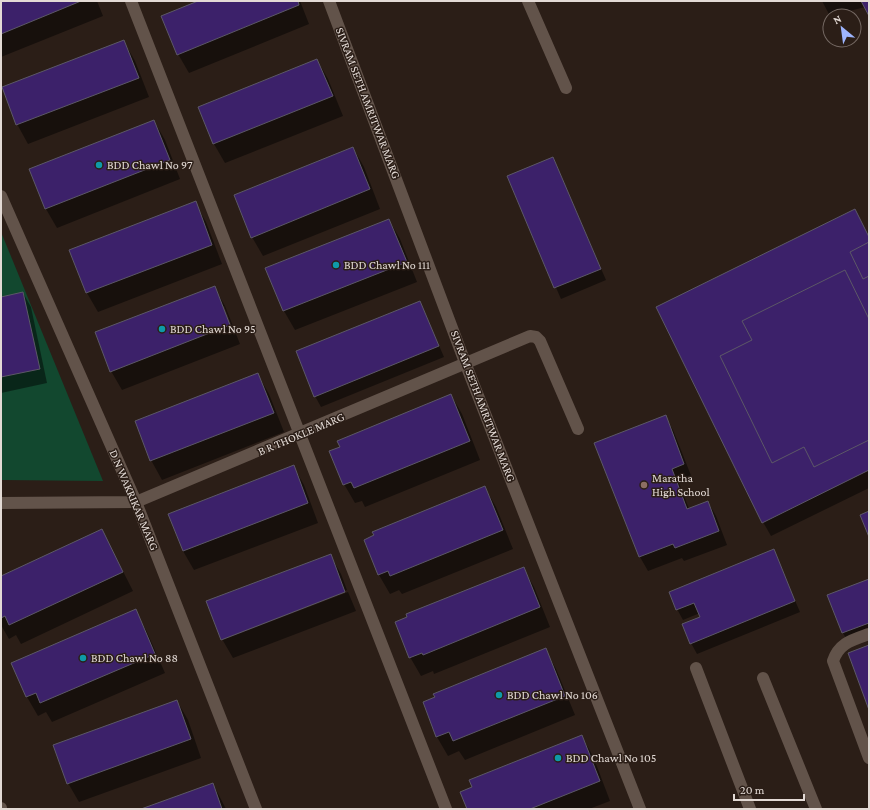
<svg xmlns="http://www.w3.org/2000/svg" width="870" height="810" font-family="'Crimson Pro',serif">
<style>
.green{fill:#12482f}
.shadow{fill:#0007;fill-rule:evenodd}
.building{fill:#3c216a;stroke:#5c5867;fill-rule:evenodd}
.lines{fill:none;stroke-linecap:round;stroke-linejoin:round}
.minor{stroke:#62534a;stroke-width:12}
.culture-dot{fill:#0f9aa8;stroke:#2b1e17;stroke-width:1.5}
.education-dot{fill:#8d6e63;stroke:#2b1e17;stroke-width:1.5}
.labels{text-anchor:middle;stroke-width:3;stroke-linejoin:round;paint-order:stroke}
.street-label{font-size:12px;fill:#e3dad5;stroke:#2b1e17}
.poi-label{font-size:12px;fill:#e3dad5;stroke:#2b1e17;text-anchor:start}
</style>
<rect width="100%" height="100%" fill="#2b1e17"/>
<polygon class="green" points="1,232 103,481 1,480"/>
<g class="shadow">
<polygon points="1,1 97,1 103,16 1,57"/>
<polygon points="200,1 300,1 309,24 189,73 178,54"/>
<polygon points="822,1 869,1 869,14 865,7 830,16"/>
<polygon points="124,42 135,61 149,97 28,144 17,124"/>
<polygon points="317,60 328,79 343,116 225,163 214,144 199,108"/>
<polygon points="154,121 165,140 180,179 57,228 46,209 30,170"/>
<polygon points="353,148 364,167 380,209 263,256 252,237"/>
<polygon points="553,158 606,280 561,299 508,177"/>
<polygon points="195,203 206,222 222,264 98,312 87,293 71,250"/>
<polygon points="855,210 869,236 869,488 771,536 763,522"/>
<polygon points="389,220 400,239 417,282 295,330 284,311 267,269"/>
<path d="M214 287 225 306 240 344 122 390 111 371ZM221 306H224L233 329 231 330Z"/>
<polygon points="23,293 31,307 47,383 1,393 1,298"/>
<polygon points="420,302 444,357 321,407 315,396"/>
<polygon points="258,375 269,394 284,432 162,480 151,460"/>
<polygon points="451,395 462,414 480,460 365,507 362,501 355,503 344,484"/>
<polygon points="665,416 673,430 692,478 679,483 689,509 708,502 716,516 727,545 684,561 682,558 648,571 640,557 596,444"/>
<polygon points="293,466 304,485 318,523 194,570 183,551 169,514"/>
<polygon points="485,488 496,507 513,549 402,594 399,590 390,594 379,575"/>
<polygon points="102,530 133,591 21,644 16,635 9,639 1,625 1,578"/>
<polygon points="773,550 800,612 697,654 691,643 701,617 700,613 683,620 677,609"/>
<polygon points="330,555 341,574 347,590 223,637 223,640 348,592 356,611 233,658 222,639 208,602"/>
<polygon points="523,568 534,587 550,627 434,674 433,671 421,676 410,657"/>
<polygon points="869,580 869,631 847,640 843,633"/>
<polygon points="135,611 146,630 165,673 52,722 46,712 38,716 27,697 13,663"/>
<polygon points="545,649 556,669 575,715 465,760 459,751 448,756 437,737 424,703"/>
<polygon points="177,701 188,720 201,758 79,802 68,783"/>
<polygon points="582,737 593,756 610,801 589,809 468,809"/>
<polygon points="213,784 226,809 143,809"/>
</g>
<g class="building">
<polygon points="1,1 81,1 1,34"/>
<polygon points="198,1 298,1 299,5 177,55 161,16"/>
<polygon points="861,1 869,1 869,16"/>
<polygon points="124,40 139,78 16,125 2,87"/>
<polygon points="317,59 333,96 213,144 198,107"/>
<polygon points="154,120 170,160 45,209 29,169"/>
<polygon points="353,147 370,189 251,238 234,195"/>
<polygon points="553,157 601,269 554,288 507,176"/>
<polygon points="196,201 212,245 86,293 69,250"/>
<path d="M855 209 869 237V365L841 379 847 390 869 379V410L860 414 869 429V470L762 523 656 307ZM841 292 846 300 812 317 807 308ZM794 316 799 325 760 344 755 335ZM856 324 862 337 830 353 824 340ZM814 347 821 360 776 382 769 369ZM830 385 836 396 796 416 790 404ZM849 420 856 435 816 454 809 440Z"/>
<polygon points="389,219 407,262 283,311 265,268"/>
<polygon points="869,242 869,276 863,279 850,252"/>
<polygon points="845,270 869,319 869,440 814,467 804,447 772,463 720,356 752,340 742,321"/>
<polygon points="215,286 230,325 110,372 95,332"/>
<polygon points="23,292 40,369 1,377 1,297"/>
<polygon points="420,301 439,346 314,397 296,351"/>
<polygon points="258,373 274,413 150,461 135,421"/>
<polygon points="451,394 470,441 354,488 351,482 343,485 329,451 340,447 337,441"/>
<polygon points="666,415 684,464 672,469 687,509 708,501 719,531 675,548 673,544 639,557 594,443"/>
<polygon points="294,465 308,503 183,551 168,514"/>
<polygon points="485,486 503,530 390,576 388,571 378,575 364,540 374,535 372,532"/>
<polygon points="869,511 869,537 860,515"/>
<polygon points="102,529 123,572 9,625 5,616 1,618 1,576"/>
<polygon points="774,549 795,601 690,644 682,624 700,617 694,603 676,610 669,592"/>
<polygon points="331,554 345,592 221,640 206,601"/>
<polygon points="524,567 540,607 423,655 422,653 409,658 395,622 407,617 406,614"/>
<polygon points="869,579 869,623 842,633 827,595"/>
<polygon points="136,609 155,654 40,703 36,693 26,697 11,663"/>
<polygon points="869,645 869,710 848,653"/>
<polygon points="546,648 565,696 453,741 449,732 436,737 423,702 435,697 433,694"/>
<polygon points="177,700 191,739 67,784 53,745"/>
<polygon points="582,735 600,781 530,809 467,809 460,792 472,787 469,780"/>
<polygon points="213,783 222,809 141,809"/>
</g>
<g class="lines">
<g class="minor">
<polyline points="131,1 446,809"/>
<polyline points="329,1 466,365 640,809"/>
<polyline points="528,1 566,88"/>
<polyline points="1,196 136,502 256,809"/>
<polyline points="1,503 136,502 530,336 536,337 540,341 578,429"/>
<path d="M869 634C852 640 839 643 833 661L869 758"/>
<polyline points="696,668 750,809"/>
<polyline points="763,678 816,809"/>
<polyline points="1,808 1,809"/>
</g>
</g>
<g class="culture-dot">
<circle cx="99" cy="165" r="4"/>
<circle cx="336" cy="265" r="4"/>
<circle cx="162" cy="329" r="4"/>
<circle cx="83" cy="658" r="4"/>
<circle cx="499" cy="695" r="4"/>
<circle cx="558" cy="758" r="4"/>
</g>
<circle class="education-dot" cx="644" cy="485" r="4"/>
<g class="labels">
<g class="street-label">
<text transform="translate(368 103) rotate(69)" y="4">SIVRAM SETH AMRITWAR MARG</text>
<text transform="translate(483 406) rotate(69)" y="4">SIVRAM SETH AMRITWAR MARG</text>
<text transform="translate(301 434) rotate(-23)" y="4">B R THOKLE MARG</text>
<text transform="translate(134 500) rotate(67)" y="4">D N WAKRIKAR MARG</text>
</g>
<g class="poi-label">
<text x="107" y="169">BDD Chawl No 97</text>
<text x="344" y="269">BDD Chawl No 111</text>
<text x="170" y="333">BDD Chawl No 95</text>
<text x="652" y="482">Maratha<tspan x="652" dy="14">High School</tspan></text>
<text x="91" y="662">BDD Chawl No 88</text>
<text x="507" y="699">BDD Chawl No 106</text>
<text x="566" y="762">BDD Chawl No 105</text>
</g>
</g>
<rect width="870" height="810" fill="none" stroke="#e3dad5" stroke-width="4"/>
<g transform="translate(842 28) rotate(331)"><circle r="19" fill="#2b1e17" stroke="#756963"/>
<path d="M0-3L7 15L0 10L-7 15Z" fill="#9db4fd"/>
<text y="-6" font-size="11" font-weight="bold" text-anchor="middle" fill="#e3dad5">N</text>
</g>
<path d="M734 794v6h70v-6" fill="none" stroke="#e3dad5" stroke-width="2"/>
<text x="740" y="794" font-size="12" fill="#e3dad5" stroke="#2b1e17" stroke-width="3" paint-order="stroke">20 m</text>
</svg>
